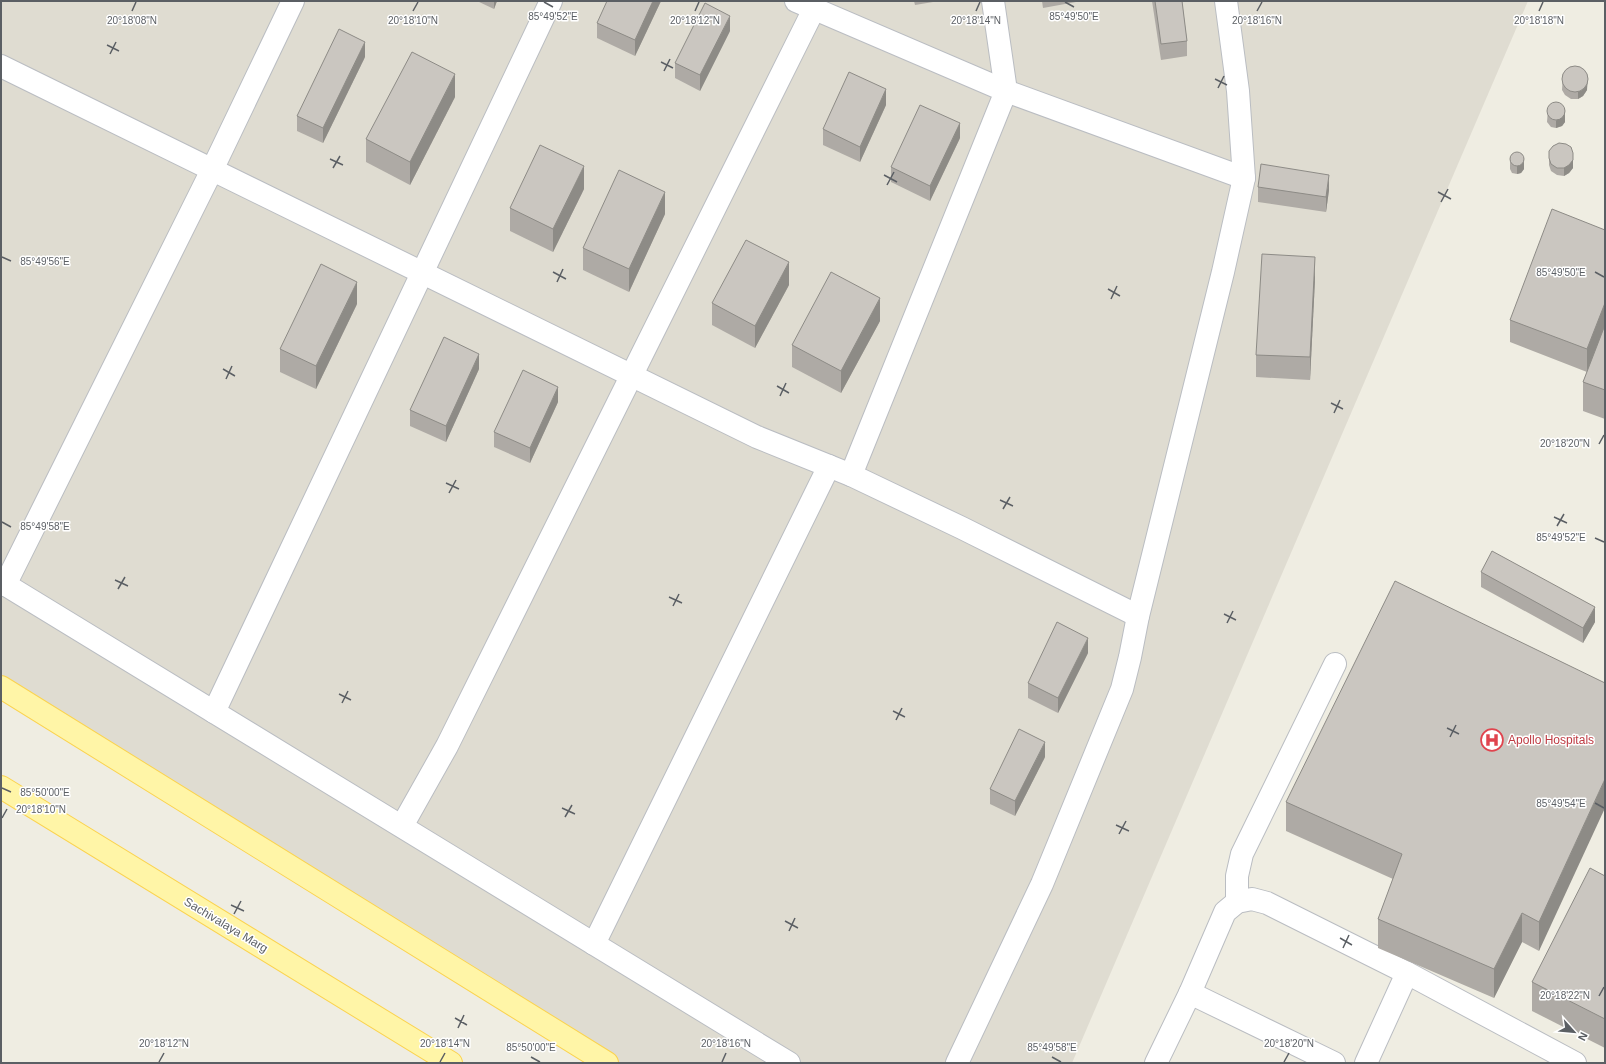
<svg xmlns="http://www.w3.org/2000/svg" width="1606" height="1064" font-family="Arial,sans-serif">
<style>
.education{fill:#dfdcd1}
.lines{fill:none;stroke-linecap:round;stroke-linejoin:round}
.minor-casing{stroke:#babdc2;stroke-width:24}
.major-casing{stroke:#fbd34f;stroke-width:24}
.minor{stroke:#fff;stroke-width:22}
.major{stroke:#fff5a7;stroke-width:22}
.wall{fill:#aeaaa5}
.shaded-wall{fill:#8d8b86}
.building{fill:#cac6c0;stroke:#8d8b86}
.ticks{fill:none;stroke:#5b5f64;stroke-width:1.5}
.labels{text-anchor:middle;stroke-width:3;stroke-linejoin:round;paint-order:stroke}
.health-label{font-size:12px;fill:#be3a42;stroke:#fff;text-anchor:start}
.street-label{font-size:12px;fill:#5b5f64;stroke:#fff}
.ticks-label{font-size:10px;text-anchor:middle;fill:#5b5f64;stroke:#fff;stroke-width:3;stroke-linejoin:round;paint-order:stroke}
</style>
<rect width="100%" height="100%" fill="#efede2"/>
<polygon class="education" points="1,1 1528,1 1072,1063 619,1063 1,675"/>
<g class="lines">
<g class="minor-casing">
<g id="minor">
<polyline points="796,1 1006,91 1244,178"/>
<polyline points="1,66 757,437 851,475 962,528 1138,616"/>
<polyline points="851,475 1006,91 993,1"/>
<polyline points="1,582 789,1063"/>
<polyline points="5,585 212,170 293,1"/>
<polyline points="214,712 551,1"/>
<polyline points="402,826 447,746 814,9"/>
<polyline points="1237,902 1237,876 1242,854 1335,664"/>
<polyline points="594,944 829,466"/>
<polyline points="1190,993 1334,1063"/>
<polyline points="957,1063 1042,884 1122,689 1130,657 1138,616 1223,272 1244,178 1238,91 1226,1"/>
<polyline points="1156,1063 1190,993 1225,912 1237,902 1252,899 1267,903 1407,973 1575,1063"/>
<polyline points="1366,1063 1407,973"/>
</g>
</g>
<g class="major-casing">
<g id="major">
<polyline points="1,687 607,1063"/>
<polyline points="1,787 451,1063"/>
</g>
</g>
<use href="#minor" class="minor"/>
<use href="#major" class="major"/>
</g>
<g class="wall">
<polygon points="477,1 497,1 494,9"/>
<polygon points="661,1 635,56 597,38 597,23"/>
<polygon points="914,1 939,1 915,5"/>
<polygon points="1042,1 1076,1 1076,2 1043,8"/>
<polygon points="1152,1 1182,1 1187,41 1187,56 1161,60"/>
<polygon points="730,31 700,91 675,78 675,63"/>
<polygon points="365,57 323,143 297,131 297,116"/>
<polygon points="1563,75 1587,90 1583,96 1578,99 1571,99 1565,95 1562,90"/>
<polygon points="455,97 410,185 366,162 366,139"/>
<polygon points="886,105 860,162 823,145 823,129"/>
<polygon points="1548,109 1565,122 1562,126 1556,128 1551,127 1547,122"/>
<polygon points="960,138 930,201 891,182 891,167"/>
<polygon points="1549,151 1573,168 1569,173 1564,176 1557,175 1551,171 1549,165"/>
<polygon points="1510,156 1524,165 1524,169 1521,173 1517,174 1512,173 1510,169"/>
<polygon points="1258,187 1329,190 1326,212 1258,202"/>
<polygon points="584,189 553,252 510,231 510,208"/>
<polygon points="665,214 629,292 583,270 583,248"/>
<polygon points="1605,230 1605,419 1583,411 1583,382 1587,372 1510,342 1510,320"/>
<polygon points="1315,279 1310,380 1256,377 1256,355"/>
<polygon points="789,285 755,348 712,325 712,303"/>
<polygon points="357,304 316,389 280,372 280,349"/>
<polygon points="880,321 841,393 792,367 792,345"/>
<polygon points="479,369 446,442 410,426 410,410"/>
<polygon points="558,402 530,463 494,447 494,432"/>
<polygon points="1481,572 1595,622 1583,643 1481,587"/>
<polygon points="1088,653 1058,713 1028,698 1028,683"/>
<polygon points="1605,683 1539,951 1522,942 1494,998 1378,948 1378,919 1393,879 1286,831 1286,802"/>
<polygon points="1045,757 1015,816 990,804 990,789"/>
<polygon points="1605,876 1605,1048 1532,1011 1532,982"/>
</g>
<g class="shaded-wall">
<polygon points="494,1 497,1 494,9"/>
<polygon points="653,1 661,1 635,56 635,40"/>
<polygon points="730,16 730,31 700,91 700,75"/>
<polygon points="365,42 365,57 323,143 323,128"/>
<polygon points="455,74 455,97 410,185 410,162"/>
<polygon points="1588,76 1587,90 1583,96 1578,99 1578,91"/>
<polygon points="886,89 886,105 860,162 860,147"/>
<polygon points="1565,108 1565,122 1562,126 1556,128 1556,121"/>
<polygon points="960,123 960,138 930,201 930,186"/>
<polygon points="1573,153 1573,168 1569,173 1564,176 1564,168"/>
<polygon points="1524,157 1524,169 1521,173 1517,174 1517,166"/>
<polygon points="584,166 584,189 553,252 553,229"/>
<polygon points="1329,175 1329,190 1326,212 1326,197"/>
<polygon points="665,192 665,214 629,292 629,269"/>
<polygon points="1315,257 1315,279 1310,380 1310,357"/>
<polygon points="789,262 789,285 755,348 755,326"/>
<polygon points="357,282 357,304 316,389 316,366"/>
<polygon points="880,298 880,321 841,393 841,371"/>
<polygon points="1605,303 1605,326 1587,372 1587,349"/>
<polygon points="479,354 479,369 446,442 446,426"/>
<polygon points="558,387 558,402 530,463 530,448"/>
<polygon points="1595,607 1595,622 1583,643 1583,628"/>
<polygon points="1088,638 1088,653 1058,713 1058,698"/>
<polygon points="1045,742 1045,757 1015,816 1015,801"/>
<polygon points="1605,779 1605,808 1539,951 1539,922"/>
<polygon points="1522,913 1522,942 1494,998 1494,969"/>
</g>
<g class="building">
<polygon points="607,1 653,1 635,40 597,23"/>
<polygon points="1155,1 1182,1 1187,41 1161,44"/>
<polygon points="705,3 730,16 700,75 675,63"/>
<polygon points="339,29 365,42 323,128 297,116"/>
<polygon points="412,52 455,74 410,162 366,139"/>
<circle cx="1575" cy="79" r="13"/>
<polygon points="849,72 886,89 860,147 823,129"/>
<circle cx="1556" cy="111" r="9"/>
<polygon points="920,105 960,123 930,186 891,167"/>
<polygon points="1559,143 1566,144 1571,147 1573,153 1573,160 1569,165 1564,168 1557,168 1551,164 1549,158 1549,151 1553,146"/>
<polygon points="540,145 584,166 553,229 510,208"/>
<circle cx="1517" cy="159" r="7"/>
<polygon points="1261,164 1329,175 1326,197 1258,187"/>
<polygon points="619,170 665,192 629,269 583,248"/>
<polygon points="1552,209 1605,230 1605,303 1587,349 1510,320"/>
<polygon points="746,240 789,262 755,326 712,303"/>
<polygon points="1262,254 1315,257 1310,357 1256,355"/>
<polygon points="321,264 357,282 316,366 280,349"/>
<polygon points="831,272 880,298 841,371 792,345"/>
<polygon points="1605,325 1605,390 1583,382"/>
<polygon points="444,337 479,354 446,426 410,410"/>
<polygon points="523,370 558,387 530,448 494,432"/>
<polygon points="1492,551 1595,607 1583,628 1481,572"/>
<polygon points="1395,581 1605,683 1605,779 1539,922 1522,913 1494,969 1378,919 1402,854 1286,802"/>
<polygon points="1057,622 1088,638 1058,698 1028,683"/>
<polygon points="1019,729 1045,742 1015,801 990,789"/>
<polygon points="1590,868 1605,876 1605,1019 1532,982"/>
</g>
<path class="ticks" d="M544 2 553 7M1065 2 1074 7M132 11 136 2M413 11 418 2M695 11 699 2M976 11 980 2M1257 11 1262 2M1539 11 1543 2M107 45 119 51M110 54 116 42M661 62 673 68M664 71 670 59M1215 79 1227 85M1218 88 1224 76M330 159 343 165M333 168 340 156M884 175 897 182M887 185 894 172M1438 192 1451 199M1441 202 1448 189M2 257 11 261M553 272 566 279M1595 272 1604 277M557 282 563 269M1108 289 1120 296M1111 299 1117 286M223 369 235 376M226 379 232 366M777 386 789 393M780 396 786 383M1331 403 1343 409M1334 413 1340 400M1599 444 1604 435M446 483 459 489M449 493 456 480M1000 500 1013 506M1003 509 1010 497M1554 517 1567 523M2 522 11 527M1557 526 1564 514M1595 538 1604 542M115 580 128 586M118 589 125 577M669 597 682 603M673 606 679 594M1224 614 1236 620M1227 623 1233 611M339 694 351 700M342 703 348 691M893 711 905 717M896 720 902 708M1447 728 1459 734M1450 737 1456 725M2 788 11 792M1595 803 1604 808M562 808 575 814M565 817 572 805M2 818 7 809M1116 825 1129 831M1119 834 1126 821M231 905 244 911M234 914 241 901M785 921 798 928M789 931 795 918M1340 938 1352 945M1343 948 1349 935M1599 996 1604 987M455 1018 467 1025M458 1028 464 1015M531 1057 540 1062M1052 1057 1061 1062M159 1062 164 1053M440 1062 445 1053M722 1062 726 1053M1284 1062 1289 1053"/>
<defs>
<g id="hospital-ring" transform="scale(1.15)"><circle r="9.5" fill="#fff" stroke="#e0444e" stroke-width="1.5"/><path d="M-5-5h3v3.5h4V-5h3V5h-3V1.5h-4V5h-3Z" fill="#e0444e"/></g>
</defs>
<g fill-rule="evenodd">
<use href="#hospital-ring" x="1492" y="740"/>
</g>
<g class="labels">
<g class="health-label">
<text x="1508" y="744">Apollo Hospitals</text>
</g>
<g class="street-label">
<text transform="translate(226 925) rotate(31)" y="4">Sachivalaya Marg</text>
</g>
</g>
<g class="ticks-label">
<text x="553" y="20">85°49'52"E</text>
<text x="1074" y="20">85°49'50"E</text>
<text x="132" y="24">20°18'08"N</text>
<text x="413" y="24">20°18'10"N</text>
<text x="695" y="24">20°18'12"N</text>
<text x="976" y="24">20°18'14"N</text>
<text x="1257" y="24">20°18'16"N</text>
<text x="1539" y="24">20°18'18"N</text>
<text x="45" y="265">85°49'56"E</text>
<text x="1561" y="276">85°49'50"E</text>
<text x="1565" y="447">20°18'20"N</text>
<text x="45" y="530">85°49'58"E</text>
<text x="1561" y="541">85°49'52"E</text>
<text x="45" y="796">85°50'00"E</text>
<text x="1561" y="807">85°49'54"E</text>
<text x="41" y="813">20°18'10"N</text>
<text x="1565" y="999">20°18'22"N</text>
<text x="164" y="1047">20°18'12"N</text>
<text x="445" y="1047">20°18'14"N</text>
<text x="726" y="1047">20°18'16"N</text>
<text x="1289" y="1047">20°18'20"N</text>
<text x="531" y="1051">85°50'00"E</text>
<text x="1052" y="1051">85°49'58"E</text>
</g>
<rect width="1606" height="1064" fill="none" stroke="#5b5f64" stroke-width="4"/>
<g transform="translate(1574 1032) rotate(117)" stroke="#ffffff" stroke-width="3" paint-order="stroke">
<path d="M0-3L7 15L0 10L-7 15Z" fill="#5b5f64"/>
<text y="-6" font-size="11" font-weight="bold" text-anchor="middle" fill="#5b5f64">N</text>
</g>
</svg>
